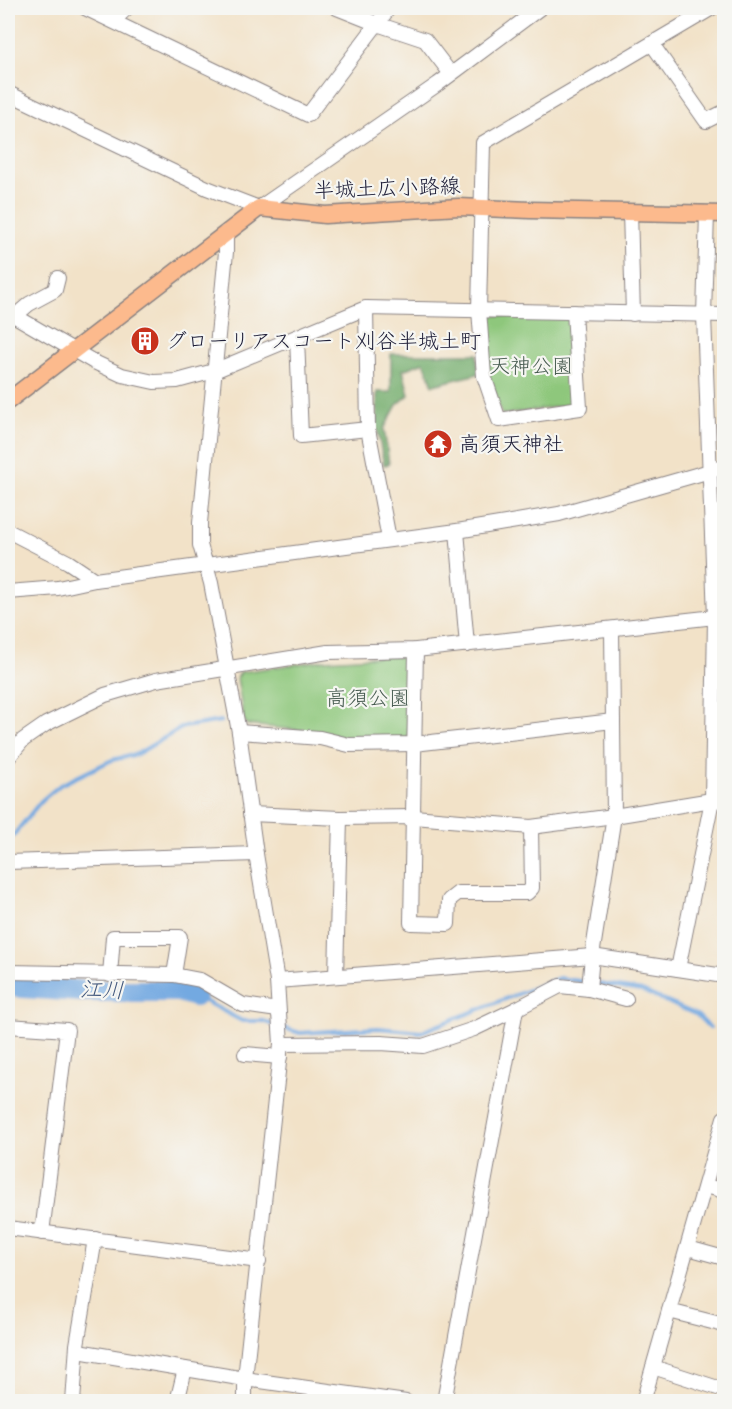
<svg xmlns="http://www.w3.org/2000/svg" width="732" height="1409" font-family="Mynerve,'Klee One',sans-serif">
<style>
.green{fill:#8ec77b;stroke:#58745b;stroke-width:1.5}
.forest{fill:#72ac6b;stroke:#4a6753;stroke-width:1.5}
.lines{fill:none;stroke-linecap:round;stroke-linejoin:round}
.stream{stroke:#73a9e1;stroke-width:4}
.river{stroke:#73a9e1;stroke-width:22}
.minor-casing{stroke:#8a8282;stroke-width:16}
.major-casing{stroke:#8a8282;stroke-width:19}
.minor{stroke:#fff;stroke-width:14}
.major{stroke:#fcba8d;stroke-width:16}
.labels{text-anchor:middle;stroke-width:4.5;stroke-linejoin:round;paint-order:stroke}
.street-label{font-size:21px;fill:#22223b;stroke:#f6f6f2}
.poi-label{font-size:21px;fill:#22223b;stroke:#f6f6f2;text-anchor:start}
.park-label{font-size:21px;fill:#485c51;stroke:#f6f6f2}
.water-label{font-size:22px;font-style:italic;fill:#42587d;stroke:#f6f6f2}
</style>
<rect width="100%" height="100%" fill="#f6f6f2"/>
<filter id="ink" filterUnits="userSpaceOnUse"><feTurbulence type="fractalNoise" baseFrequency=".0167" numOctaves="2"/><feDisplacementMap in="SourceGraphic" scale="12" xChannelSelector="R" yChannelSelector="G"/><feConvolveMatrix kernelMatrix="1 2 1 2 8 2 1 2 1" color-interpolation-filters="sRGB"/></filter>
<filter id="wash" filterUnits="userSpaceOnUse"><feTurbulence type="fractalNoise" baseFrequency=".008" numOctaves="4" result="noise"/><feDisplacementMap in="SourceGraphic" scale="24" xChannelSelector="R" yChannelSelector="G"/><feGaussianBlur stdDeviation="1.35" result="paint"/><feColorMatrix in="noise" values="0 0 0 0 0 0 0 0 0 0 0 0 0 0 0 0 0 1.4 0 .05"/><feComposite in="paint" operator="in"/></filter>
<g filter="url(#wash)">
<rect width="100%" height="100%" fill="#f2e2c8"/>
<g class="green">
<polygon points="485,315 570,317 576,404 502,415 489,375"/>
<polygon points="406,655 410,659 409,736 404,739 348,739 319,732 248,725 244,721 237,678 241,672 325,660"/>
</g>
<polygon class="forest" points="391,354 477,354 478,374 433,385 424,362 403,370 409,395 397,405 384,429 389,464 384,465 377,428 377,392 391,392"/>
<g class="lines">
<g class="stream">
<polyline points="8,842 41,801 60,785 112,760 137,754 183,727 221,721"/>
<polyline points="593,983 642,991 697,1015 710,1028"/>
<polyline points="195,996 242,1021 263,1021 277,1026"/>
<polyline points="284,1028 300,1033 378,1028 421,1032 559,978 586,982"/>
</g>
<polyline class="river" points="8,986 80,991 178,991 195,996"/>
</g>
</g>
<g filter="url(#ink)">
<g class="lines">
<g class="minor-casing">
<g id="minor">
<polyline points="85,8 308,115 389,8"/>
<polyline points="337,8 377,24 425,40 451,74"/>
<polyline points="113,21 127,8"/>
<polyline points="652,44 706,121 724,112"/>
<polyline points="8,93 207,188 259,208 438,84 540,8"/>
<polyline points="630,212 633,314"/>
<polyline points="226,232 226,252 200,523 200,545 211,583 239,732 256,854 277,981 281,1044 245,1379 245,1402"/>
<polyline points="366,308 368,429 389,539"/>
<polyline points="8,312 94,362 122,375 154,382 177,381 214,371 366,308 724,315"/>
<polyline points="574,312 580,408 499,420 484,376 479,310 483,143 712,8"/>
<polyline points="15,316 29,304 55,290 58,278"/>
<polyline points="297,338 301,436 368,429"/>
<polyline points="8,531 68,562 95,580 457,531 559,514 724,467"/>
<polyline points="457,531 467,645"/>
<polyline points="8,592 58,588 95,580"/>
<polyline points="416,650 411,923 448,924 449,900 458,893 527,893 532,888 531,827"/>
<polyline points="239,732 320,738 349,745 414,744 613,721"/>
<polyline points="8,758 23,740 46,724 105,695 156,680 328,652 416,650 724,616"/>
<polyline points="250,814 340,818 414,817 531,827 614,816 712,800 724,801"/>
<polyline points="8,862 256,854"/>
<polyline points="678,969 712,800 715,618 704,315 707,213"/>
<polyline points="8,972 174,975 200,980 243,1005 278,1010"/>
<polyline points="110,975 113,937 180,937 174,975"/>
<polyline points="336,976 340,818"/>
<polyline points="277,981 592,956 724,976"/>
<polyline points="589,989 592,956 614,816 612,629"/>
<polyline points="8,1026 67,1030 42,1233"/>
<polyline points="281,1044 381,1043 423,1046 474,1029 516,1009"/>
<polyline points="245,1054 280,1057"/>
<polyline points="706,1186 724,1191"/>
<polyline points="8,1228 259,1261"/>
<polyline points="688,1248 724,1258"/>
<polyline points="669,1311 724,1325"/>
<polyline points="78,1351 245,1379 406,1402"/>
<polyline points="653,1367 724,1390"/>
<polyline points="73,1402 77,1345 95,1239"/>
<polyline points="177,1402 185,1369"/>
<polyline points="444,1402 516,1009 560,986 589,989 626,999"/>
<polyline points="643,1402 724,1118"/>
</g>
</g>
<g class="major-casing">
<polyline id="major" points="8,401 259,208 325,215 459,207 530,210 724,214"/>
</g>
<use href="#minor" class="minor"/>
<use href="#major" class="major"/>
</g>
</g>
<defs>
<g id="building-disc" transform="scale(1.5)"><circle r="9.5" fill="#c8321e" stroke="#f6f6f2"/><path d="M-4-6H4V6H1V3H-1V6H-4ZM-2.5-4.3h1.7v1.8h-1.7ZM.8-4.3h1.7v1.8H.8ZM-2.5-1h1.7V.8h-1.7ZM.8-1h1.7V.8H.8Z" fill="#fff"/></g>
<g id="temple-disc" transform="scale(1.5)"><circle r="9.5" fill="#c8321e" stroke="#f6f6f2"/><path d="M0-6L5-2H3V0L6.5 2.5H4V6H1.5V3h-3V6H-4V2.5H-6.5L-3 0V-2H-5Z" fill="#fff"/></g>
</defs>
<g fill-rule="evenodd">
<use href="#building-disc" x="145" y="341"/>
<use href="#temple-disc" x="438" y="444"/>
</g>
<g class="labels">
<g class="street-label">
<text transform="translate(387 188) rotate(-2)" y="7">半城土広小路線</text>
</g>
<g class="poi-label">
<text x="166" y="348">グローリアスコート刈谷半城土町</text>
<text x="459" y="451">高須天神社</text>
</g>
<g class="park-label">
<text x="531" y="373">天神公園</text>
<text x="368" y="705">高須公園</text>
</g>
<g class="water-label">
<text transform="translate(102 989) rotate(2)" y="8">江川</text>
</g>
</g>
<rect width="732" height="1409" fill="none" stroke="#f6f6f2" stroke-width="30"/>
</svg>
